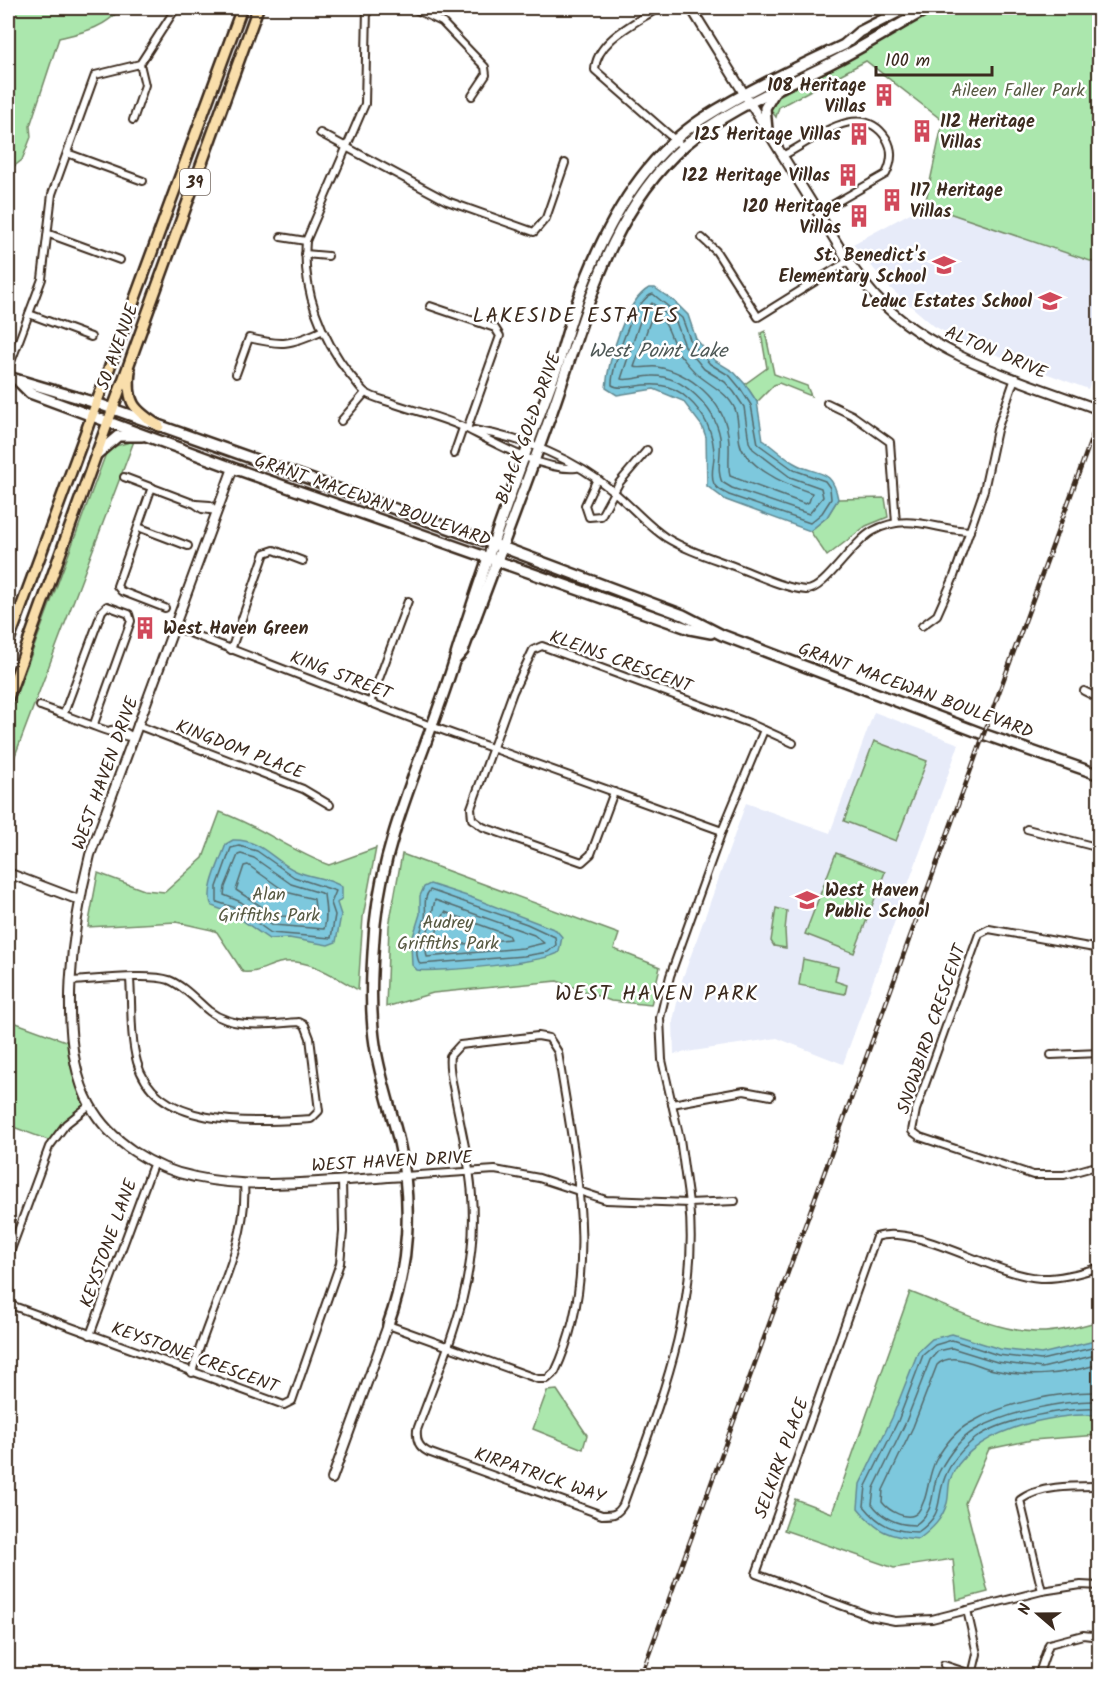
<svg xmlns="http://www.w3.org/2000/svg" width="1107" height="1683" font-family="Kalam,sans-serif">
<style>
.built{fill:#e7ebf9}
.green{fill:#abe7ad;stroke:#738866;stroke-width:1.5}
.water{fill:#7dc8dd;stroke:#638991;stroke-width:1.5}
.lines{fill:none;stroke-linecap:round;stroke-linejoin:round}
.shore{stroke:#55696a;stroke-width:1.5}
.minor-casing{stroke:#3b2a1e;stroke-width:10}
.tertiary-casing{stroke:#3b2a1e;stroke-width:12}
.secondary-casing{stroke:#3b2a1e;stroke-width:14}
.primary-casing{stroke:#3b2a1e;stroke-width:14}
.minor{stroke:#fff;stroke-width:6}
.tertiary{stroke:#fff;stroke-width:8}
.secondary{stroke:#fff;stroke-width:9}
.primary{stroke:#f9deab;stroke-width:9}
.rail-casing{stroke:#3b2a1e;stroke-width:4.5}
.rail{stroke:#fff;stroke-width:2;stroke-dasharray:7;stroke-linecap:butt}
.labels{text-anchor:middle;stroke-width:5;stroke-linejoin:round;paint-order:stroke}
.shield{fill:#fff;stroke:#766a62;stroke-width:1.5}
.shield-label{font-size:16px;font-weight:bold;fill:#3b2a1e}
.poi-label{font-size:18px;font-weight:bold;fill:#3b2a1e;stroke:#fff;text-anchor:end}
.park-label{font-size:18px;fill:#575942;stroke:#fff}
.street-label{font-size:18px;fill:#3b2a1e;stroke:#fff}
.water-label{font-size:20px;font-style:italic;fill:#4f5957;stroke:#fff}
.quarter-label{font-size:21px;letter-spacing:1.5px;fill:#3b2a1e;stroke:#fff}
</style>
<rect width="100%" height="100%" fill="#fff"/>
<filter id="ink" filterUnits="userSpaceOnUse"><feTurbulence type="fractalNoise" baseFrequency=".0167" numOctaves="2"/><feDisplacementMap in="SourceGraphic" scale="12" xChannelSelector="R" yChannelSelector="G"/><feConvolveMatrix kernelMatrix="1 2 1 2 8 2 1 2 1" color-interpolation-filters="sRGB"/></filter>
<g filter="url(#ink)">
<g class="built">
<polygon points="925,205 1099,264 1099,360 1088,389 967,344 934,326 890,288 853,244"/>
<polygon points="874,712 959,744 843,1064 777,1038 674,1054 673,1021 682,980 746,803 830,833"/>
</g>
<g class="green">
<path d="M8 8H121C105 28 84 32 59 38L30 126 31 137 22 160 8 171Z"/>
<polygon points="939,8 1099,8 1099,264 925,205 943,121 866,61 779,107 776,117 770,109 777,97"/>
<polygon points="765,331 774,374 807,386 811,396 779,383 774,385 757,402 745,384 767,368 761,333"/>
<polygon points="134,441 8,774 8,717 108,448"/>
<polygon points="885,498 888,517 866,526 827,556 810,531 827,517 838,499"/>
<polygon points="874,741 927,761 896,841 844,821"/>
<path d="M220 812C260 826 291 851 329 865L376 848 363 917 358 990C335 977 307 956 279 963 267 966 256 974 243 972L217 932 212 930 176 922 88 927 98 873 144 890 165 892 203 858Z"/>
<polygon points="836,853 885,872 854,953 805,934"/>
<polygon points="402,854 619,934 614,949 660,967 651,1005 611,1001 557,981 433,993 386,1007 389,926"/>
<polygon points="776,908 787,911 785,930 786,948 774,946 771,941"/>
<polygon points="803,959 838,967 835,981 847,985 845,994 799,985"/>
<polygon points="8,1020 74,1044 90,1105 53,1142 8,1125"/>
<path d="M910 1292C950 1307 992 1330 1035 1332 1056 1333 1079 1327 1099 1321V1435L1032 1440 989 1449 965 1503 988 1592 957 1600 953 1559 894 1568 784 1530 795 1499 832 1513Z"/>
<polygon points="557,1390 587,1435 583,1449 533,1429 547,1391"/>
</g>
<g class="water">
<path d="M649 288H655L675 302 688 315 696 339 714 360 734 372 745 384 757 402 763 440C773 447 783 457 794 463 817 477 832 466 838 499L827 517 810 531 726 500 707 486 706 437 702 426 683 401 654 389 617 395 606 388C608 362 625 301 649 288Z"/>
<path d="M233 840C262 839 273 861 296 871 311 878 328 877 342 887V898L337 903 341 915 336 942 328 945 289 938 269 939 233 914 212 906C204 891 221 860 226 844Z"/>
<path d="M430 884 473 898 556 930 562 937 559 952C549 962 435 973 417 970L412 965 411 943 420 914V896L424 887Z"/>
<path d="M952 1334 1000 1349 1041 1354 1099 1340V1415C1053 1413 968 1430 950 1480 948 1487 949 1496 947 1503 942 1520 932 1529 919 1539 889 1537 877 1532 858 1508L860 1484 892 1418 918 1352 932 1339Z"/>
</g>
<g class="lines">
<g class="shore">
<path d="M653 294 682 318 691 342 710 364 730 376 740 388 751 405 758 444 794 470 825 481 830 488 831 499 822 513 810 523 729 495C724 492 716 489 714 484 710 475 714 464 714 456 714 433 704 413 687 398 659 372 626 394 612 385 611 367 635 298 653 294Z"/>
<path d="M652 303 676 322 685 346 704 369 725 382 734 392 744 407 749 442 753 449 790 477 821 488 823 497 809 514 732 488 722 482C716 470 722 451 720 437 715 408 683 375 652 376 642 376 630 381 621 379L642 315Z"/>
<path d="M652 316C670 317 670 343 680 355 686 362 693 372 702 378 715 388 728 394 735 409 741 423 735 442 745 454 762 475 788 485 812 493L809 502 805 504 730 476C727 464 731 448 728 434 723 401 690 372 657 367 649 366 641 369 634 367Z"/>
<polygon points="239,846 257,851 294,877 336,891 331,903 335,915 331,938 271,933 236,908 217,902 217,887 231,848"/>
<path d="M241 854 254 858 291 884 324 894C325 905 328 917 324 929L273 925 241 902 224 895 225 887 238 855Z"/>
<polygon points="248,865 286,892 314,899 316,917 276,916 236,890 244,866"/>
<path d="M430 890 527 924 555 937 556 945 548 952 524 956 420 964C412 950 421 932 425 918 427 908 422 899 430 890Z"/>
<polygon points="435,900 534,935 544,943 523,948 427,957 425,944"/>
<polygon points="445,912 508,935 510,939 436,947 436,933"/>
<path d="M1100 1346 1041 1360 998 1355 952 1340 935 1345 923 1355 898 1421 866 1486 864 1506C879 1525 894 1532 918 1532 945 1513 935 1503 945 1477 951 1462 963 1448 976 1438 1002 1419 1068 1407 1100 1409"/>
<path d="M1100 1354 1042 1368 997 1362 952 1348 938 1351 930 1360 905 1424 874 1488 872 1504C883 1519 897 1525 915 1525 938 1509 929 1492 939 1472 947 1457 959 1439 975 1430 1007 1412 1063 1400 1100 1401"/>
<path d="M1100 1364C1064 1374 1031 1379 994 1370 976 1366 952 1350 937 1365L913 1427 883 1490 882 1502C888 1510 908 1523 918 1512 929 1498 927 1476 936 1460 944 1446 955 1431 970 1423 1004 1403 1061 1391 1100 1392"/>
</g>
<g class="minor-casing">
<g id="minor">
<path d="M367 8 365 104 306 241C302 290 321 338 351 376 356 381 361 390 366 393 373 398 384 400 392 403 417 412 446 418 469 430 498 445 544 471 576 468"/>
<polyline points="413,8 442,22 485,67 486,75 472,96"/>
<path d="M658 8C636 23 596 40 595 70L683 147"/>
<polyline points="133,120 145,85 140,64"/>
<polyline points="320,133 447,201 534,232 546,218 565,163"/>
<polyline points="67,153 143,181"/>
<path d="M784 155C813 141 860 98 886 138 893 149 892 162 886 174L818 213"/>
<polyline points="49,234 120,260"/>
<polyline points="281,237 306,241"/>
<polyline points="702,238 716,251 758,317 848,261"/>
<polyline points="305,254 328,256"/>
<polyline points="430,306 495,328 500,336 467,429"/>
<polyline points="29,314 91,337"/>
<polyline points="8,370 42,279 52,194 95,75 140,64 176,8"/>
<path d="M236 374 249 338C282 346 290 345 321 331"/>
<polyline points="827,403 852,415 890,442 896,523"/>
<polyline points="341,421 365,393"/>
<path d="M474 430C523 438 575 459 614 492 631 506 647 525 665 537 689 552 716 559 741 569 761 577 785 588 806 590 824 591 851 543 873 531 908 512 935 530 970 531"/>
<polyline points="454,454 463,428"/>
<polyline points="124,477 195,504 202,509 217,511"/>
<polyline points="597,479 585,505 589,517 601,516 619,483 647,450"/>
<polyline points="152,487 117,586 121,591 165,608"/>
<polyline points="196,504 210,505 216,511"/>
<polyline points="138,527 188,546"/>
<polyline points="922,626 937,615 953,579 984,490 997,430 1015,378"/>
<polyline points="174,627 431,726 722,831 670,976 660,1018 662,1060 680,1139 689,1203 606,1200 539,1178 495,1170 404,1176"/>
<polyline points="231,650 265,553 274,550 303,561"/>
<polyline points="1084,691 1100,699"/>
<polyline points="370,703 408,601"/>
<path d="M40 706C60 712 118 738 133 737"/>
<polyline points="64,713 102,611 107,606 129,614 131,621 94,724"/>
<polyline points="137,725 303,789 330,805"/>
<polyline points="111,730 120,729 133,737"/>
<polyline points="614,792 591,854 582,862 483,827 472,819 471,808 513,692 533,650 542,646 749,723 793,743"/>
<polyline points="1027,829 1100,848"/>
<polyline points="722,831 764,730"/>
<polyline points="1100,949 989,929 979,934 916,1110 912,1131 920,1137 1033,1175 1064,1175 1100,1165"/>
<path d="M72 981C95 980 149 973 169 980 184 986 197 1001 209 1011 234 1030 270 1024 299 1022L305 1025 310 1038 319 1111 311 1119C257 1122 156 1131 137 1062 130 1036 132 1006 130 979"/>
<polyline points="1051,1055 1100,1053"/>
<polyline points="672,1104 744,1091 771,1096"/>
<polyline points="8,1258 49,1147 66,1124 90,1105"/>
<path d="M1100 1267C1081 1273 1060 1279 1040 1278 993 1275 916 1223 876 1237L756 1574 870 1616 895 1621 932 1619 1042 1591 1081 1585 1100 1586"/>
<polyline points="8,1304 284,1405 292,1401 340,1263 343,1232 342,1180"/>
<path d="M388 1325 538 1379H547L555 1372C603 1271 574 1157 558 1052L549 1038 538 1036 460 1045 450 1056C448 1069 453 1084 455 1097 461 1129 470 1163 472 1196 479 1283 446 1351 417 1430 416 1441 419 1447 428 1452L602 1515C613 1515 617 1515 623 1505 658 1407 700 1309 689 1203L735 1201"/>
<polyline points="90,1335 154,1162"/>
<path d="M192 1373C207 1313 249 1246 244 1183"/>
<path d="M1042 1591 1020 1500C1039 1485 1076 1486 1100 1486"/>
<polyline points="967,1610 977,1654 972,1675"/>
<polyline points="944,1665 974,1675"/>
<polyline points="1038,1676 1049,1644 1083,1635 1100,1637"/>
</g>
</g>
<g class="tertiary-casing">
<g id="tertiary">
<path d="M691 8 848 261C857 273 866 286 876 297 934 358 1023 381 1100 410"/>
<path d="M233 468 90 855C73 922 55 1041 90 1105 110 1142 154 1169 195 1177 258 1191 340 1180 404 1176"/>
<polyline points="8,873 79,900"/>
<polyline points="332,1479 388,1325"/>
</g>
</g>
<g class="secondary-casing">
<g id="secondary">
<polyline points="767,130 765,108 774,93"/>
<polyline points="8,377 96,403 502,547 683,615 722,635 983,734 1100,775"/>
<polyline points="19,382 30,393 233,468 690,629 711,633"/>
<polyline points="97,454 118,436 142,436"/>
<path d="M455 660 463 651C492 573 522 496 550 417 585 321 605 216 685 145 728 108 784 87 835 61 867 45 897 25 929 8"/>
<path d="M388 1325C409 1267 413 1202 399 1142 391 1109 380 1078 375 1045 369 1006 372 964 375 924 384 833 426 752 453 665 484 563 522 463 559 362 582 275 623 171 702 119 746 91 797 67 844 45L859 32 906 8"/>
</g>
</g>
<g class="primary-casing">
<g id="primary">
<path d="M130 371C126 403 134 410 159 426"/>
<polyline points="8,643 242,8"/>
<polyline points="8,698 258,8"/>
</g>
</g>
<use href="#minor" class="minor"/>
<use href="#tertiary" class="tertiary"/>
<use href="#secondary" class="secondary"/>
<use href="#primary" class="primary"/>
<g class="rail-casing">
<polyline id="rail" points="641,1676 1100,415"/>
</g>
<use href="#rail" class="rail"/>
</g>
</g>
<defs>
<g id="building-bare" transform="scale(1.8)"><path d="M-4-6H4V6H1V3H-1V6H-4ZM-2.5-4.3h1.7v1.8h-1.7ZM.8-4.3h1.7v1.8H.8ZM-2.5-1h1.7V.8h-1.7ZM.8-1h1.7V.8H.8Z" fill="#d1495b" stroke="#fff" stroke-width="2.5" paint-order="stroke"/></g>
<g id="school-bare" transform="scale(1.8)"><path d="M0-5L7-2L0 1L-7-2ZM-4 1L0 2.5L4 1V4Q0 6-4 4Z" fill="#d1495b" stroke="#fff" stroke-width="2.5" paint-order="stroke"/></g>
</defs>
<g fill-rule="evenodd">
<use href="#building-bare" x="884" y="95"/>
<use href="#building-bare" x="922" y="131"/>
<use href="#building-bare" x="859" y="134"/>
<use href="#building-bare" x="848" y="175"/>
<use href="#building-bare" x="892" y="200"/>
<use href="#building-bare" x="859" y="216"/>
<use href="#school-bare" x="944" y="265"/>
<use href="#school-bare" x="1050" y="301"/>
<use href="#building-bare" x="145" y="628"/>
<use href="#school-bare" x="807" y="900"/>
</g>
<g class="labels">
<rect class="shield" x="180" y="169" width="30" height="26" rx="4.5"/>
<g class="shield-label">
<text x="195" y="188">39</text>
</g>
<g class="poi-label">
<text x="866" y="91">108 Heritage<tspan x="866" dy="21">Villas</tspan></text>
<text x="940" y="127" text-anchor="start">112 Heritage<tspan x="940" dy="21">Villas</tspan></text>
<text x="841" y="140">125 Heritage Villas</text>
<text x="830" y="181">122 Heritage Villas</text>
<text x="910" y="196" text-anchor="start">117 Heritage<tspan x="910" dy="21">Villas</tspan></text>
<text x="841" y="212">120 Heritage<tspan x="841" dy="21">Villas</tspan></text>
<text x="926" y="261">St. Benedict's<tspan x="926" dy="21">Elementary School</tspan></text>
<text x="1032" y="307">Leduc Estates School</text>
<text x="163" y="634" text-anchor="start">West Haven Green</text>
<text x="825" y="896" text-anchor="start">West Haven<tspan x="825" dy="21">Public School</tspan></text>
</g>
<g class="park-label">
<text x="1018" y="96">Aileen Faller Park</text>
<text x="269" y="900">Alan<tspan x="269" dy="21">Griffiths Park</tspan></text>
<text x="448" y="928">Audrey<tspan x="448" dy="21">Griffiths Park</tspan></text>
</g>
<g class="street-label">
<text transform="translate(117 347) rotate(-70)" y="6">50 AVENUE</text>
<text transform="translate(996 352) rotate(23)" y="6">ALTON DRIVE</text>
<text transform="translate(528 428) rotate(-70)" y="6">BLACK GOLD DRIVE</text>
<text transform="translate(373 500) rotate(19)" y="6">GRANT MACEWAN BOULEVARD</text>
<text transform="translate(621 661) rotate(20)" y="6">KLEINS CRESCENT</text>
<text transform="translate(341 675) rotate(21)" y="6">KING STREET</text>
<text transform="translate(916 690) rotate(20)" y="6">GRANT MACEWAN BOULEVARD</text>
<text transform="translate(240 749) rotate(21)" y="6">KINGDOM PLACE</text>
<text transform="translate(105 773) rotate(-70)" y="6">WEST HAVEN DRIVE</text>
<text transform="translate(931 1029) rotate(-71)" y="6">SNOWBIRD CRESCENT</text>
<text transform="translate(392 1161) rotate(-3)" y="6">WEST HAVEN DRIVE</text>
<text transform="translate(108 1243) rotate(-70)" y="6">KEYSTONE LANE</text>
<text transform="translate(195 1357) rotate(20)" y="6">KEYSTONE CRESCENT</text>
<text transform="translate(781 1458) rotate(-70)" y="6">SELKIRK PLACE</text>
<text transform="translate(540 1475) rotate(19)" y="6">KIRPATRICK WAY</text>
</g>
<g class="water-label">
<text x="658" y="357">West Point Lake</text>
</g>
<g class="quarter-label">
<text x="576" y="322">LAKESIDE ESTATES</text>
<text x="657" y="1000">WEST HAVEN PARK</text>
</g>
</g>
<rect width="1107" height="1683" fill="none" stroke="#fff" stroke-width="30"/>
<rect x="15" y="15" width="1077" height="1653" fill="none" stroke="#3b2a1e" stroke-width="2" filter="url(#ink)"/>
<g transform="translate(1038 1614) rotate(290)" stroke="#ffffff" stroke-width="4.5" paint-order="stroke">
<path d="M0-4.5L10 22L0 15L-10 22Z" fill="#3b2a1e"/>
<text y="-9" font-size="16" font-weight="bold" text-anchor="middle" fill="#3b2a1e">N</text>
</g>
<path d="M876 66v9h116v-9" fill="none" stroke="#3b2a1e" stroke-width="3"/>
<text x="885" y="66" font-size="18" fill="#3b2a1e" stroke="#ffffff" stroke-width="4.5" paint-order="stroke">100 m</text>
</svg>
